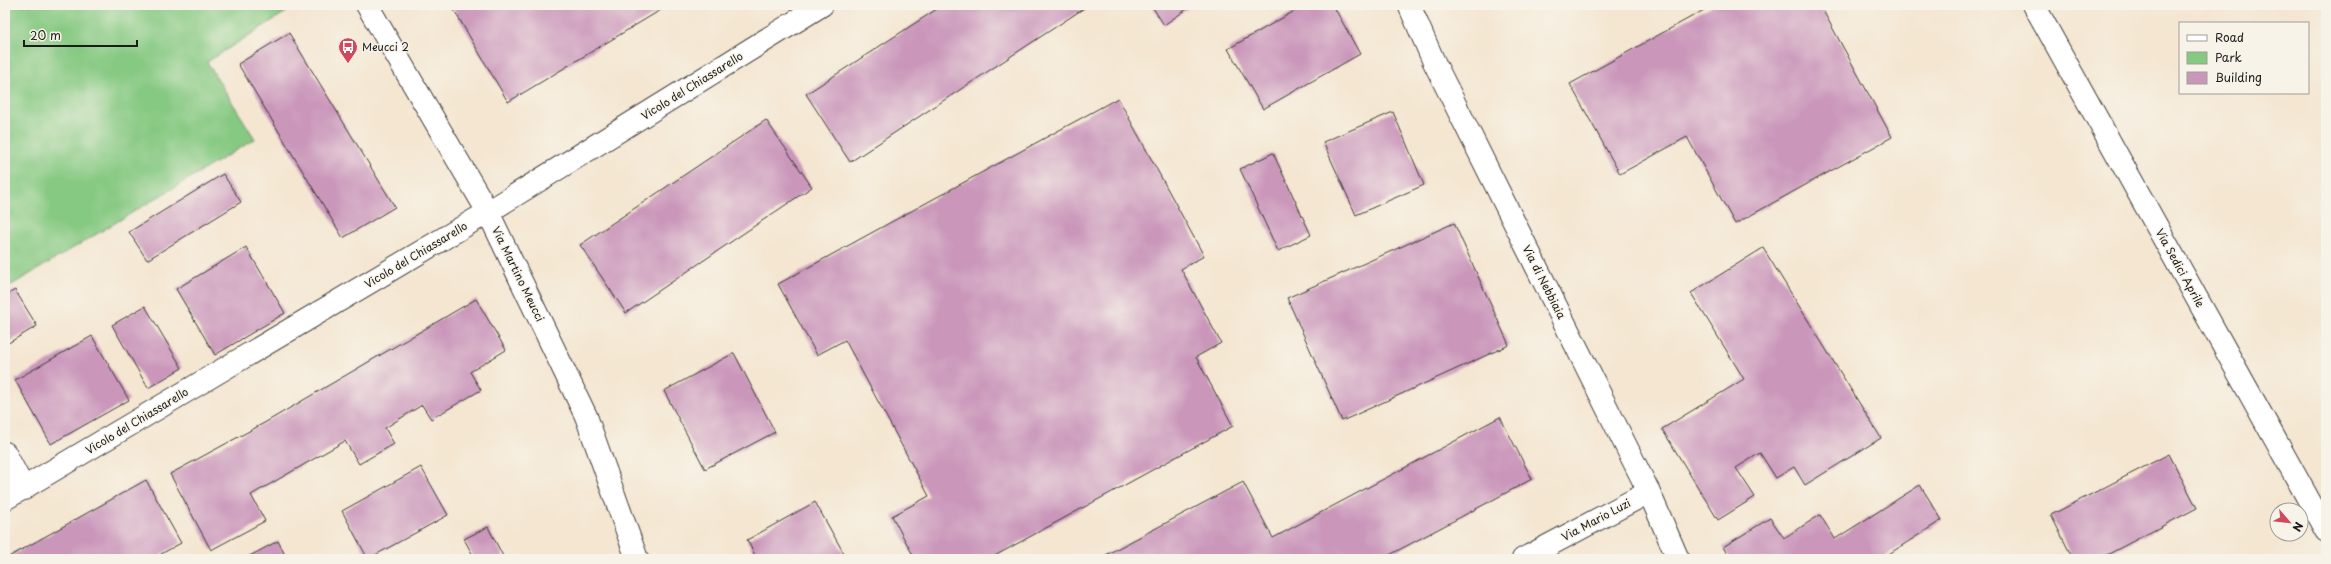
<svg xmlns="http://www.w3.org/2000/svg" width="2331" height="564" font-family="'Playpen Sans',sans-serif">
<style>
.green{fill:#86c982;stroke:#51724f}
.building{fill:#ca97bb}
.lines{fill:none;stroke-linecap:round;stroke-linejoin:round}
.street-casing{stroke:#3c3a37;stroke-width:24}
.secondary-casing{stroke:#3c3a37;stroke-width:24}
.street{stroke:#fff;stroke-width:22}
.secondary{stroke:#fff;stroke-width:22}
.labels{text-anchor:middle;stroke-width:3;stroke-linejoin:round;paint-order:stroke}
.poi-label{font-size:11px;fill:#1c1c1c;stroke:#f7f3e8;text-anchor:start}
.street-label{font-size:11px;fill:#1c1c1c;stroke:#f7f3e8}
</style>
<rect width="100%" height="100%" fill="#f7f3e8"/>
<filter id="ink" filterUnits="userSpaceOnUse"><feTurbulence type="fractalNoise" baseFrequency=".025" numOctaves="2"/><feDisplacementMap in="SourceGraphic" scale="8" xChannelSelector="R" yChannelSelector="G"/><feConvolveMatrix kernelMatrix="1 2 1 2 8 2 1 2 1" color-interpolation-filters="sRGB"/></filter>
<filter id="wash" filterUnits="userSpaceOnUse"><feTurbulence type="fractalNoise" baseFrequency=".012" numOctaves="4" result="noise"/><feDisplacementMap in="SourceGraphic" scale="16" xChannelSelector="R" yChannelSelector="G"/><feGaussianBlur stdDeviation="0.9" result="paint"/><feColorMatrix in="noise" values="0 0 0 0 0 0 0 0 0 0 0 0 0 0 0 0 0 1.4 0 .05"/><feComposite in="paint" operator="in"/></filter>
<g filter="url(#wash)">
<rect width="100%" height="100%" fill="#f4e6d1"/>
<polygon class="green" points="5,5 297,5 207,62 255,139 5,289"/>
<g id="blocks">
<g class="building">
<polygon points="451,5 669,5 508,102"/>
<polygon points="943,5 1089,5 850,162 806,94"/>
<polygon points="1151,5 1193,5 1164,25"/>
<polygon points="1305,5 1333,5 1360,54 1263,109 1228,49"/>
<polygon points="1713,5 1820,5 1892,137 1735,224 1687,137 1620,174 1570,84"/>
<polygon points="289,33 395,207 343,238 238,64"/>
<polygon points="1118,98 1204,256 1181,269 1221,343 1196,357 1233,426 989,559 915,559 892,516 929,496 845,340 817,355 778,284"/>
<polygon points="1393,112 1424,185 1356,215 1323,142"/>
<polygon points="766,120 812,187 626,313 580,245"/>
<polygon points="1273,153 1311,235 1278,251 1240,169"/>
<polygon points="223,174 241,202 147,260 129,232"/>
<polygon points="1454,223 1509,345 1342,421 1287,298"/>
<polygon points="246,247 285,313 215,355 176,289"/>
<polygon points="1763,248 1881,438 1805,485 1794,467 1776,478 1760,453 1736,468 1755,497 1718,520 1662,429 1744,379 1691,293"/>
<polygon points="15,290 37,326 5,345 5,296"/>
<polygon points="476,299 506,350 470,372 481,390 431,419 422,405 385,428 394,444 359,464 345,441 251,495 265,521 211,550 170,474 266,422"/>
<polygon points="145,306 182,368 148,388 112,325"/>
<polygon points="92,336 129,400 51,444 15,380"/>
<polygon points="734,353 775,432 705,469 664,391"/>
<polygon points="1500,417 1532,479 1382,559 1098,559 1243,482 1273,538"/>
<polygon points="2169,454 2197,508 2099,559 2073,559 2051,515"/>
<polygon points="421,467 448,515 368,559 342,511"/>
<polygon points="146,480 181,543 161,554 164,559 5,559"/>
<polygon points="1920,485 1942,520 1881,559 1730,559 1723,547 1770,518 1784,538 1820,515 1835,539"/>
<polygon points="815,502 847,559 757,559 747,540"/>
<polygon points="488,527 504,558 502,559 475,559 464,539"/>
<polygon points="278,541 287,559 244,559"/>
</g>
</g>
</g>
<g filter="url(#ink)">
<use href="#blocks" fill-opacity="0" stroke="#3c3a37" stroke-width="1"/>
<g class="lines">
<g class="street-casing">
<g id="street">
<polyline points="367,5 488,212 586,416 637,559"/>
<polyline points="1409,5 1434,62 1649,492 1678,559"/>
<polyline points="5,453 24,489"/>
<polyline points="5,499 488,212 822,5"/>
<polyline points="1523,559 1649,492"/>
</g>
</g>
<g class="secondary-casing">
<polyline id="secondary" points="2034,5 2326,531"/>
</g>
<use href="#street" class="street"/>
<use href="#secondary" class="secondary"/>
</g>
</g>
<defs>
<g id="bus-pin" transform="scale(1)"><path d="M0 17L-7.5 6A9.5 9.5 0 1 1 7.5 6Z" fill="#d1495b" stroke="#f7f3e8"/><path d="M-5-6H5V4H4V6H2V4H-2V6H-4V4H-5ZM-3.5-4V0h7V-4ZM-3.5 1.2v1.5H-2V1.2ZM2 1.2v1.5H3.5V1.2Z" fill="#fff"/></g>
</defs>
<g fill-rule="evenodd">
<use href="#bus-pin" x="348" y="47"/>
</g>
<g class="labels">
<g class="poi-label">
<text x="362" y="51">Meucci 2</text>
</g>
<g class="street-label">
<text transform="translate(692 86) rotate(-32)" y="4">Vicolo del Chiassarello</text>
<text transform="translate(416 255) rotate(-31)" y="4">Vicolo del Chiassarello</text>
<text transform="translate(2180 268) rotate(61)" y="4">Via Sedici Aprile</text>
<text transform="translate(518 274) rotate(64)" y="4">Via Martino Meucci</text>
<text transform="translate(1544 282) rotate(63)" y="4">Via di Nebbiaia</text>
<text transform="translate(137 421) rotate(-31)" y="4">Vicolo del Chiassarello</text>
<text transform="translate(1596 520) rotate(-28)" y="4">Via Mario Luzi</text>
</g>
</g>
<rect width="2331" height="564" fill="none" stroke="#f7f3e8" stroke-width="20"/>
<rect x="2179" y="22" width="130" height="72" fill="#f7f3e8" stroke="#9f9d96"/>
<rect x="2187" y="35" width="20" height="6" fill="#ffffff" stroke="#9f9d96"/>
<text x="2215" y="42" font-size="12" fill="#1c1c1c">Road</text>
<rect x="2187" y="52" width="20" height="12" fill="#86c982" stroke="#9f9d96"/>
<text x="2215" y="62" font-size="12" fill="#1c1c1c">Park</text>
<rect x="2187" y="72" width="20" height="12" fill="#ca97bb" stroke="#9f9d96"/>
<text x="2215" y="82" font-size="12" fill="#1c1c1c">Building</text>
<g transform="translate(2289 522) rotate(118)"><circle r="19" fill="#f7f3e8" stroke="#9f9d96"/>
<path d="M0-3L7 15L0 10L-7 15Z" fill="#d1495b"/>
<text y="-6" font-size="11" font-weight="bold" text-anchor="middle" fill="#1c1c1c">N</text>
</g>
<path d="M24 40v6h113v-6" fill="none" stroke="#1c1c1c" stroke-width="2"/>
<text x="30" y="40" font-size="12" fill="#1c1c1c" stroke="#f7f3e8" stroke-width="3" paint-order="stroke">20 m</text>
</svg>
